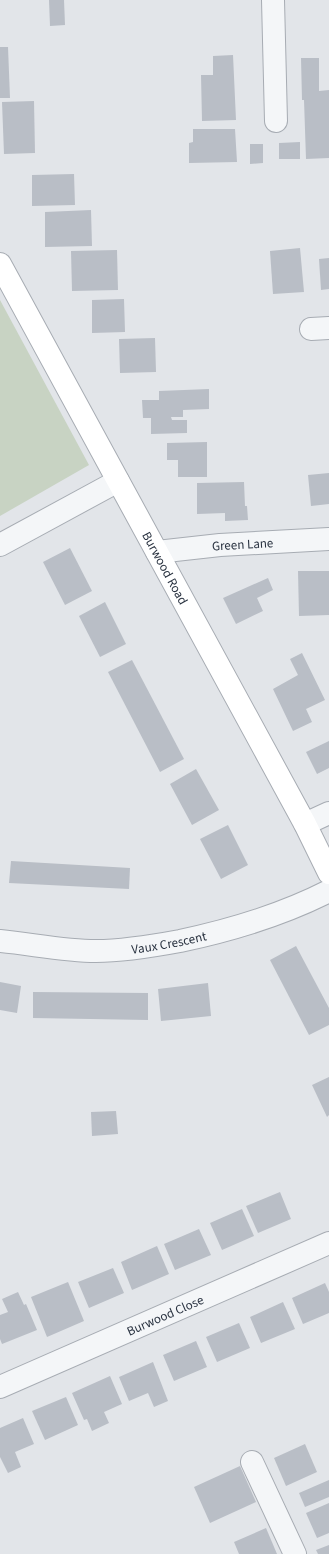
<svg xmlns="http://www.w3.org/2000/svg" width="329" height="1554" font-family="'Source Sans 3',sans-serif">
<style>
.green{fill:#c8d3c3}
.building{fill:#b9bec6}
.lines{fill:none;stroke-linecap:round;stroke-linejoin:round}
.street-casing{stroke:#a7acb3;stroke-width:24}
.secondary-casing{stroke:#a7acb3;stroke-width:24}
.street{stroke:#f4f6f8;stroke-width:22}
.secondary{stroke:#fff;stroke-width:22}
.labels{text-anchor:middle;stroke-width:3;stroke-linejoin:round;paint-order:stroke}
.street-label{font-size:13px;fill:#2a3341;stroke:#f1f4f7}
</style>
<rect width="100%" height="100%" fill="#e2e5e9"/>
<polygon class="green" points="0,300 89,465 0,516"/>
<g class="building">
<polygon points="49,0 64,0 65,25 50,26"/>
<polygon points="0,47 8,47 10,98 0,98"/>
<polygon points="233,55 236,120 202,121 201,75 213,75 213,56"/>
<polygon points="301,58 319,58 319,91 329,90 329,158 306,159 304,100 302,100"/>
<polygon points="34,101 35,153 4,154 2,102"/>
<polygon points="193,129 235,129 237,162 189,163 189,143 193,142"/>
<polygon points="300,142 300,159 279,159 279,143"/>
<polygon points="250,144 263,144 263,163 250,164"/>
<polygon points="74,174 75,205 32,206 32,175"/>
<polygon points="91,210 92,246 45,247 45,212"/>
<polygon points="300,248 304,292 273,294 270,251"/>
<polygon points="117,250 118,290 72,291 71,251"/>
<polygon points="329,258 329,289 321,290 319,259"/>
<polygon points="124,299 125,332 92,333 92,300"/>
<polygon points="155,338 156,372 120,373 119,339"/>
<polygon points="209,389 209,409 183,410 183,417 171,417 172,420 187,420 187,433 151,434 151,418 143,418 142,400 159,400 159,391"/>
<polygon points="207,442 207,477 178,477 178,460 167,460 167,443"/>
<polygon points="329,473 329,504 311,506 308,475"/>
<polygon points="244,482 245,506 247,506 248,520 225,521 225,513 197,514 197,483"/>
<polygon points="70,548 92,591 65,605 43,562"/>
<polygon points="298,571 329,571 329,615 299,616"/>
<polygon points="268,578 273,590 257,598 263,611 236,624 223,598"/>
<polygon points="105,602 126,644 100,657 79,616"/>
<polygon points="302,653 325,700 306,709 312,722 293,731 273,689 298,675 290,659"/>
<polygon points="132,660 184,759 160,772 108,672"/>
<polygon points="329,741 329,768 317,774 306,752"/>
<polygon points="196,769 219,810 192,825 170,784"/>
<polygon points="228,825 248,865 221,879 200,839"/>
<polygon points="11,861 130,868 129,889 9,883"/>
<polygon points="296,946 329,1008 329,1025 309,1035 270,960"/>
<polygon points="0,982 21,986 17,1013 0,1010"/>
<polygon points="208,983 211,1016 161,1021 158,989"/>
<polygon points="33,992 148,993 148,1020 33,1018"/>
<polygon points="329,1077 329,1115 327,1117 312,1085"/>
<polygon points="116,1111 118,1134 92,1136 91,1112"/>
<polygon points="280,1192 291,1219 258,1233 246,1206"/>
<polygon points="242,1209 254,1236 222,1250 210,1223"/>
<polygon points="199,1229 211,1255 175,1270 164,1244"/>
<polygon points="157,1246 169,1274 132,1290 121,1262"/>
<polygon points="113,1268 124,1293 89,1308 78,1282"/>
<polygon points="68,1282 84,1321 47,1337 31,1297"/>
<polygon points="325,1283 329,1292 329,1313 303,1324 292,1298"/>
<polygon points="18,1292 24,1305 26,1304 37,1330 2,1344 0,1339 0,1315 8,1312 2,1299"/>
<polygon points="283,1302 295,1329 261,1343 250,1317"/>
<polygon points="239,1323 250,1348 217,1362 206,1337"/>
<polygon points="196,1341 207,1367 174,1381 163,1355"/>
<polygon points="153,1362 168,1401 154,1407 148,1393 129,1401 119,1377"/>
<polygon points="110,1376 122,1404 104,1412 109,1423 92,1431 87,1419 84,1420 72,1393"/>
<polygon points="66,1397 78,1425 45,1440 32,1411"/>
<polygon points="23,1418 34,1444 15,1452 21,1467 8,1473 0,1457 0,1428"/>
<polygon points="305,1444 317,1472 286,1486 274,1458"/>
<polygon points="240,1466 256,1502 210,1523 194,1487"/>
<polygon points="329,1480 329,1497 305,1507 299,1493"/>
<polygon points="329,1503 329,1533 317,1538 306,1513"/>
<polygon points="266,1528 277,1554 239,1554 234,1542"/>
<polygon points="329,1545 329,1554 318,1554 316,1550"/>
</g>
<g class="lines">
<g class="street-casing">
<g id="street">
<polyline points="273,0 276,121"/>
<polyline points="311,329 329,328"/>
<polyline points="0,545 118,481"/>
<path id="s1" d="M157 552 220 545 329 539"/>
<polyline points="305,824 329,813"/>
<path id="s2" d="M0 941C32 944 64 951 96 951 124 951 153 946 180 941 232 930 282 915 329 891"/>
<path id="s3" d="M0 1387 329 1243"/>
<polyline points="252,1462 295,1554"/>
</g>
</g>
<g class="secondary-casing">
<g id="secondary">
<path id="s4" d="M0 264 305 824 329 873"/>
</g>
</g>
<use href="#street" class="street"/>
<use href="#secondary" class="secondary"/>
</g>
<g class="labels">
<g class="street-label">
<text dy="5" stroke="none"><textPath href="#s1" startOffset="86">Green Lane</textPath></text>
<text dy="5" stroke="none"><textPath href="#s4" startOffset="346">Burwood Road</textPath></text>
<text dy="5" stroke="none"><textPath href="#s2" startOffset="170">Vaux Crescent</textPath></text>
<text dy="5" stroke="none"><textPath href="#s3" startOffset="180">Burwood Close</textPath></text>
</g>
</g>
</svg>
